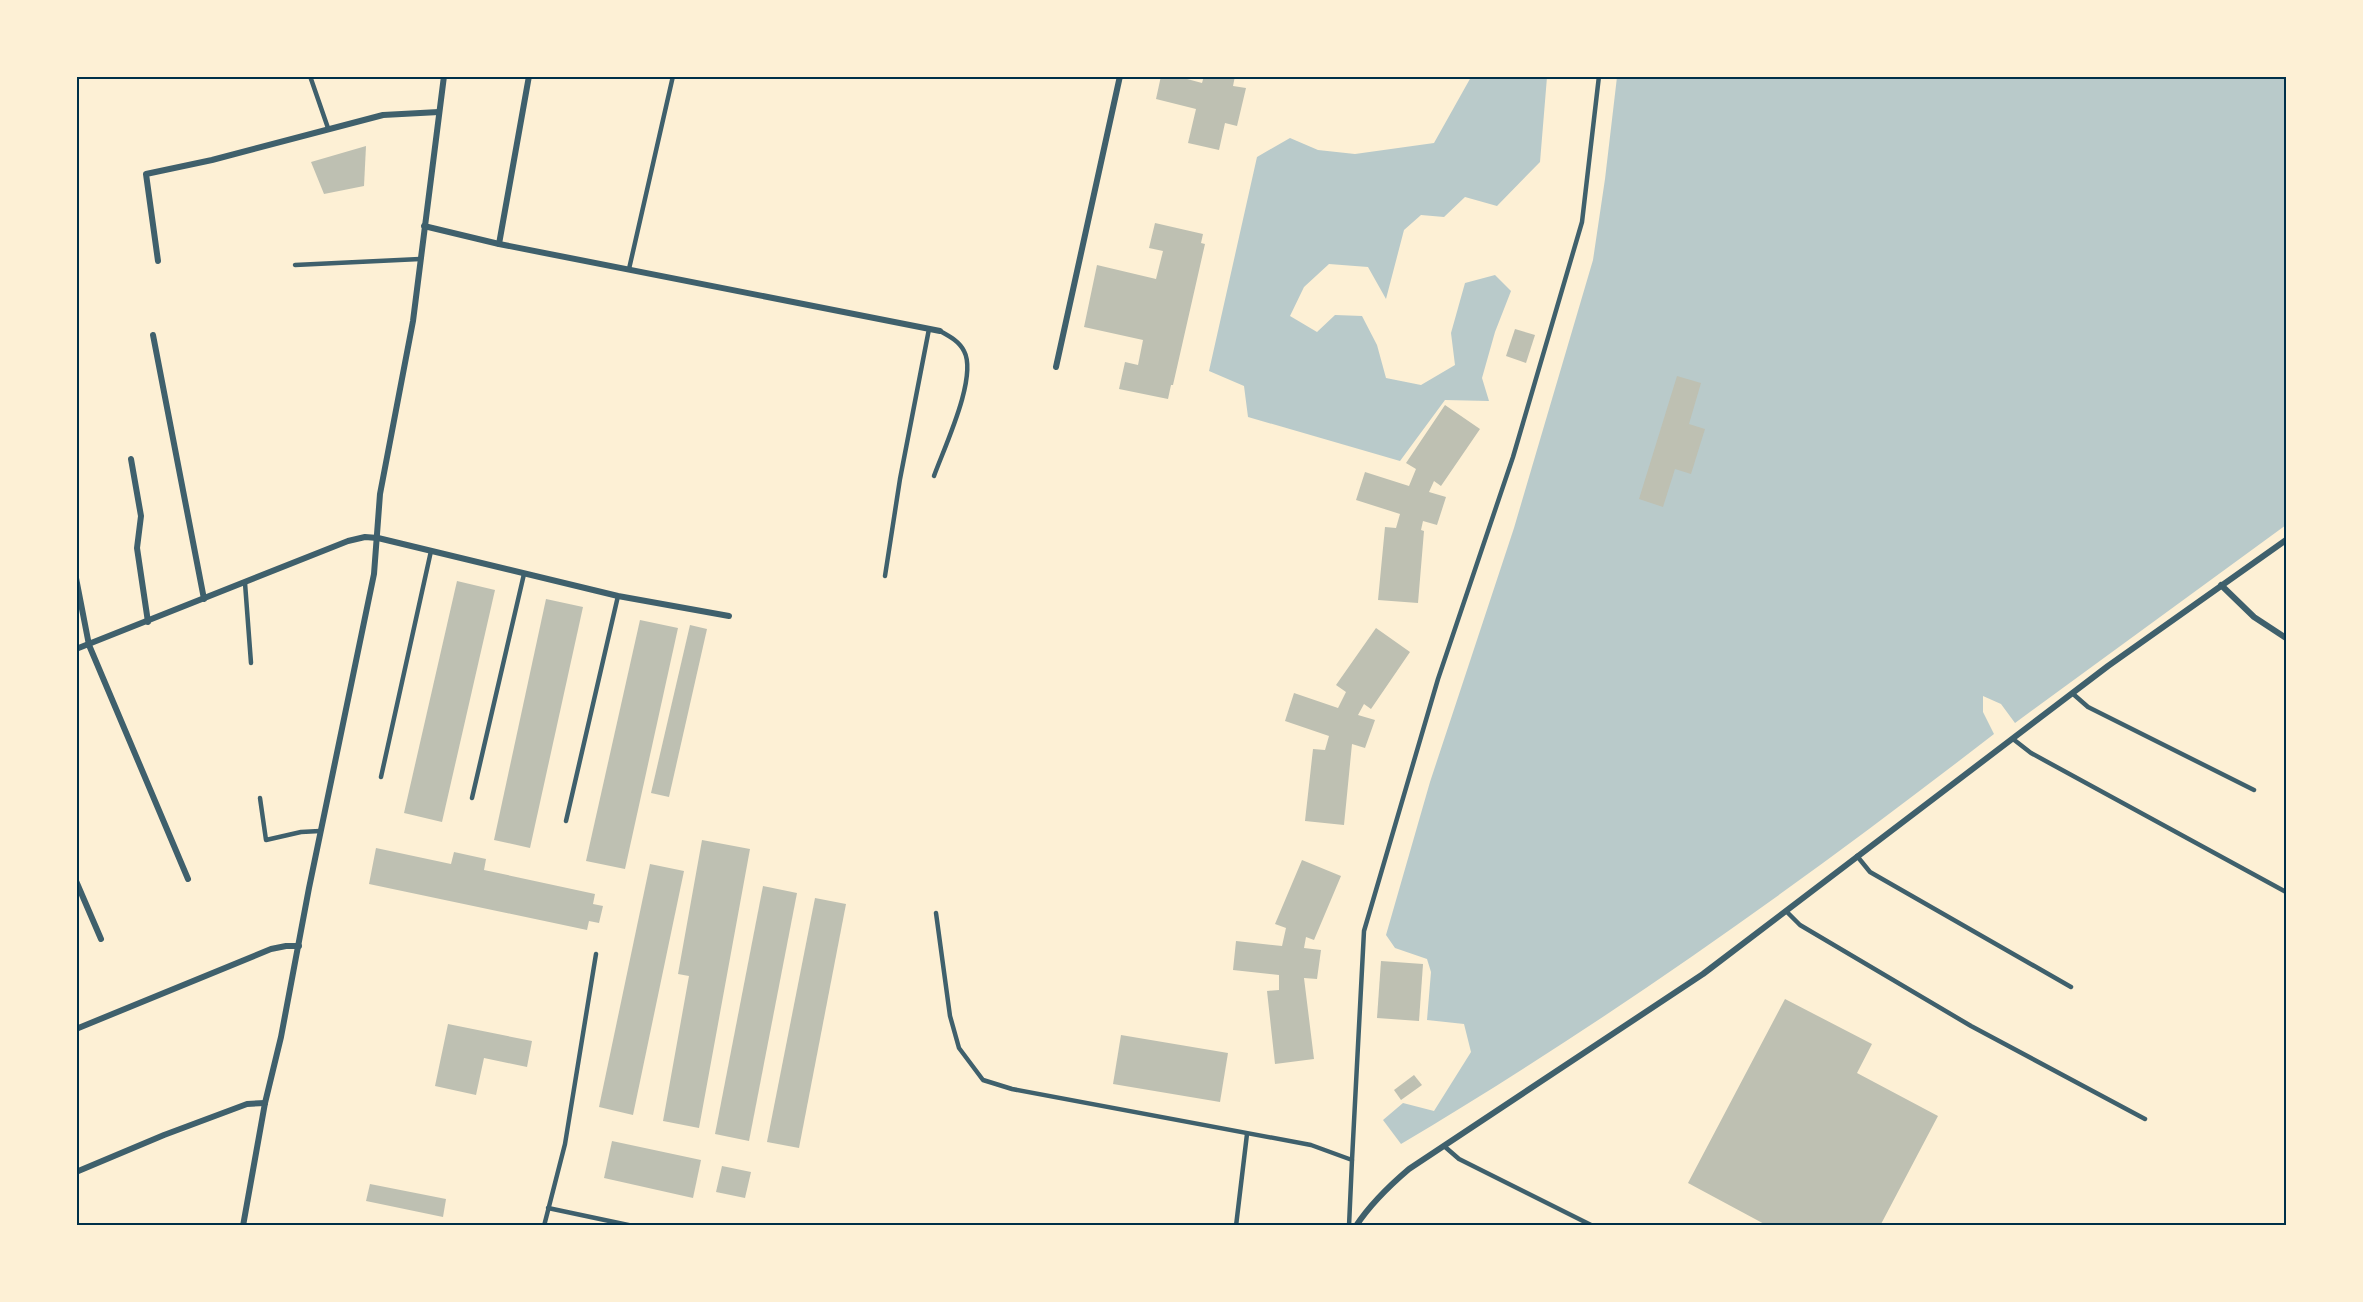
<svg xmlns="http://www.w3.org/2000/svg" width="2363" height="1302" font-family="'Sofia Sans Condensed',sans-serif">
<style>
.green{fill:#b9caca}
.building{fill:#bec0b2}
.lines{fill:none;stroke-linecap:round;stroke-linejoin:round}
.service{stroke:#3f606c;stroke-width:4.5}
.minor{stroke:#3f606c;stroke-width:6}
.neatline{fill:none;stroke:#003049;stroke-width:2}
</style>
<rect width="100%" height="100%" fill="#fdf0d5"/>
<g class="green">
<polygon points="1471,77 1547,77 1540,162 1497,206 1465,197 1444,217 1421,215 1404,230 1386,299 1368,267 1329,264 1304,287 1290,316 1317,332 1335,315 1362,316 1377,345 1386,378 1421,385 1455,365 1451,333 1465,283 1495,275 1511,291 1495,332 1482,378 1489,401 1445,400 1400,461 1248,417 1244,386 1209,371 1257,157 1290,138 1318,150 1355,154 1434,143"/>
<path d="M1617 77H2286V525L2015 723 2001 704 1983 696V712L1994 734C1804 881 1607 1022 1401 1144L1383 1120 1403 1103 1434 1111 1471 1052 1464 1024 1427 1020 1431 972 1427 959 1395 948 1386 935 1430 782 1514 528 1593 260 1605 179Z"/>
</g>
<g class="building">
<polygon points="1161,76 1176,76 1202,83 1204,76 1235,76 1233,86 1246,88 1237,126 1225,123 1219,150 1188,143 1196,109 1156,99"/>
<polygon points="366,146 364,186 324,194 311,162"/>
<polygon points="1155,223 1203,234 1201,243 1205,244 1173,385 1171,385 1168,399 1119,389 1125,362 1138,365 1143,340 1084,327 1097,265 1156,279 1163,251 1149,248"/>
<polygon points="1515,329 1535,335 1526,363 1506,356"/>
<polygon points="1677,376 1701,383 1689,424 1705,429 1691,474 1675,469 1663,507 1639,499"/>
<polygon points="1445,405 1480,429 1441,486 1434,481 1429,492 1446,497 1437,525 1423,521 1421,530 1424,531 1418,603 1378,600 1385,527 1396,528 1400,514 1356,500 1365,472 1409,486 1416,469 1406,463"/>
<polygon points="457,581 495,590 442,822 404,813"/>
<polygon points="546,599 583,607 530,848 494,840"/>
<polygon points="640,620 678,628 625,869 586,861"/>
<polygon points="690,625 707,629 669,797 651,793"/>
<polygon points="1376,628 1410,652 1371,709 1364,704 1358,715 1375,720 1365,748 1352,744 1344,825 1305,821 1313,749 1325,750 1329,736 1285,721 1294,693 1338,708 1346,692 1336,685"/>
<polygon points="702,840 750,849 699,1128 663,1121 689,976 678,974"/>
<polygon points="376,848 451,864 454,852 486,859 484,870 595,894 593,904 603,906 599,923 589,921 587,930 369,884"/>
<polygon points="1302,860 1341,876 1314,940 1306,937 1304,948 1321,950 1317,979 1304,978 1314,1059 1275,1064 1267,991 1279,990 1279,975 1233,970 1236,941 1282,946 1286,928 1275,924"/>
<polygon points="650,864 684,871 633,1115 599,1107"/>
<polygon points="763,886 797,893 749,1141 715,1134"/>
<polygon points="815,898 846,904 799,1148 767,1142"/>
<polygon points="1381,961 1423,964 1419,1021 1377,1018"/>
<polygon points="1785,999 1872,1044 1857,1073 1938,1116 1880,1226 1768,1226 1688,1183"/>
<polygon points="448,1024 532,1041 527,1067 484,1058 476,1095 435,1086"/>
<polygon points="1121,1035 1228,1053 1220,1102 1113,1084"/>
<polygon points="1414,1075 1422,1085 1401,1100 1394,1090"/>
<polygon points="612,1141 701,1160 693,1198 604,1178"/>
<polygon points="722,1166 751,1172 745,1198 716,1192"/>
<polygon points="370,1184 446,1199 443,1217 366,1201"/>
</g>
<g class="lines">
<g class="service">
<polyline points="310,76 328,128"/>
<polyline points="295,265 420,259"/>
<polyline points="629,269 673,76"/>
<path d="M934 476C944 448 978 377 964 351 959 341 949 336 940 331"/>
<polyline points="885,576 900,479 929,329"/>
<polyline points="245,583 251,663"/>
<polyline points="2072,693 2088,707 2254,790"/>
<polyline points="2013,739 2031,753 2286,892"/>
<polyline points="381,777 431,551"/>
<polyline points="260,798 266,840 301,832 320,831"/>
<polyline points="472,798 524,574"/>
<polyline points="566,821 618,596"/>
<polyline points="1857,856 1870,872 2071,987"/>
<polyline points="1786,911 1800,925 1971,1026 2145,1119"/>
<polyline points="936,913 950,1016 959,1048 983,1080 1012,1089 1311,1145 1352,1160 1349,1226"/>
<polyline points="1444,1146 1459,1159 1593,1226"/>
<polyline points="1352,1160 1364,931 1438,679 1513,457 1582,222 1599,76"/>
<polyline points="548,1208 633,1226"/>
<polyline points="544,1226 565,1144 596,954"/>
<polyline points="1236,1226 1247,1134"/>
</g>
<g class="minor">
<polyline points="424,226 499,244 940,331"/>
<polyline points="499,244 529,76"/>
<polyline points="158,261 146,174 212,160 383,115 439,112"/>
<polyline points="153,335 204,599"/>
<polyline points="1056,367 1120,76"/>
<polyline points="131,459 141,516 137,548 148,622"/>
<polyline points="76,578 89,645 188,879"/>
<polyline points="2221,585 2254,617 2286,638"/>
<polyline points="76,649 348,541 365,537 378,538 618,596 729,616"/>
<polyline points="76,881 101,939"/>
<polyline points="76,1029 271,949 286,946 299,946"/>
<polyline points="76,1172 164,1135 247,1104 265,1103"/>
<polyline points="243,1226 265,1103 281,1037 309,888 374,574 380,494 413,321 444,76"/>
<path d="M1356 1226C1371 1203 1389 1186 1409 1169L1703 974 2108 666 2286 540"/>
</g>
</g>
<rect width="2363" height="1302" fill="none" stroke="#fdf0d5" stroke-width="156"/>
<rect x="78" y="78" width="2207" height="1146" class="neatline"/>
</svg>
